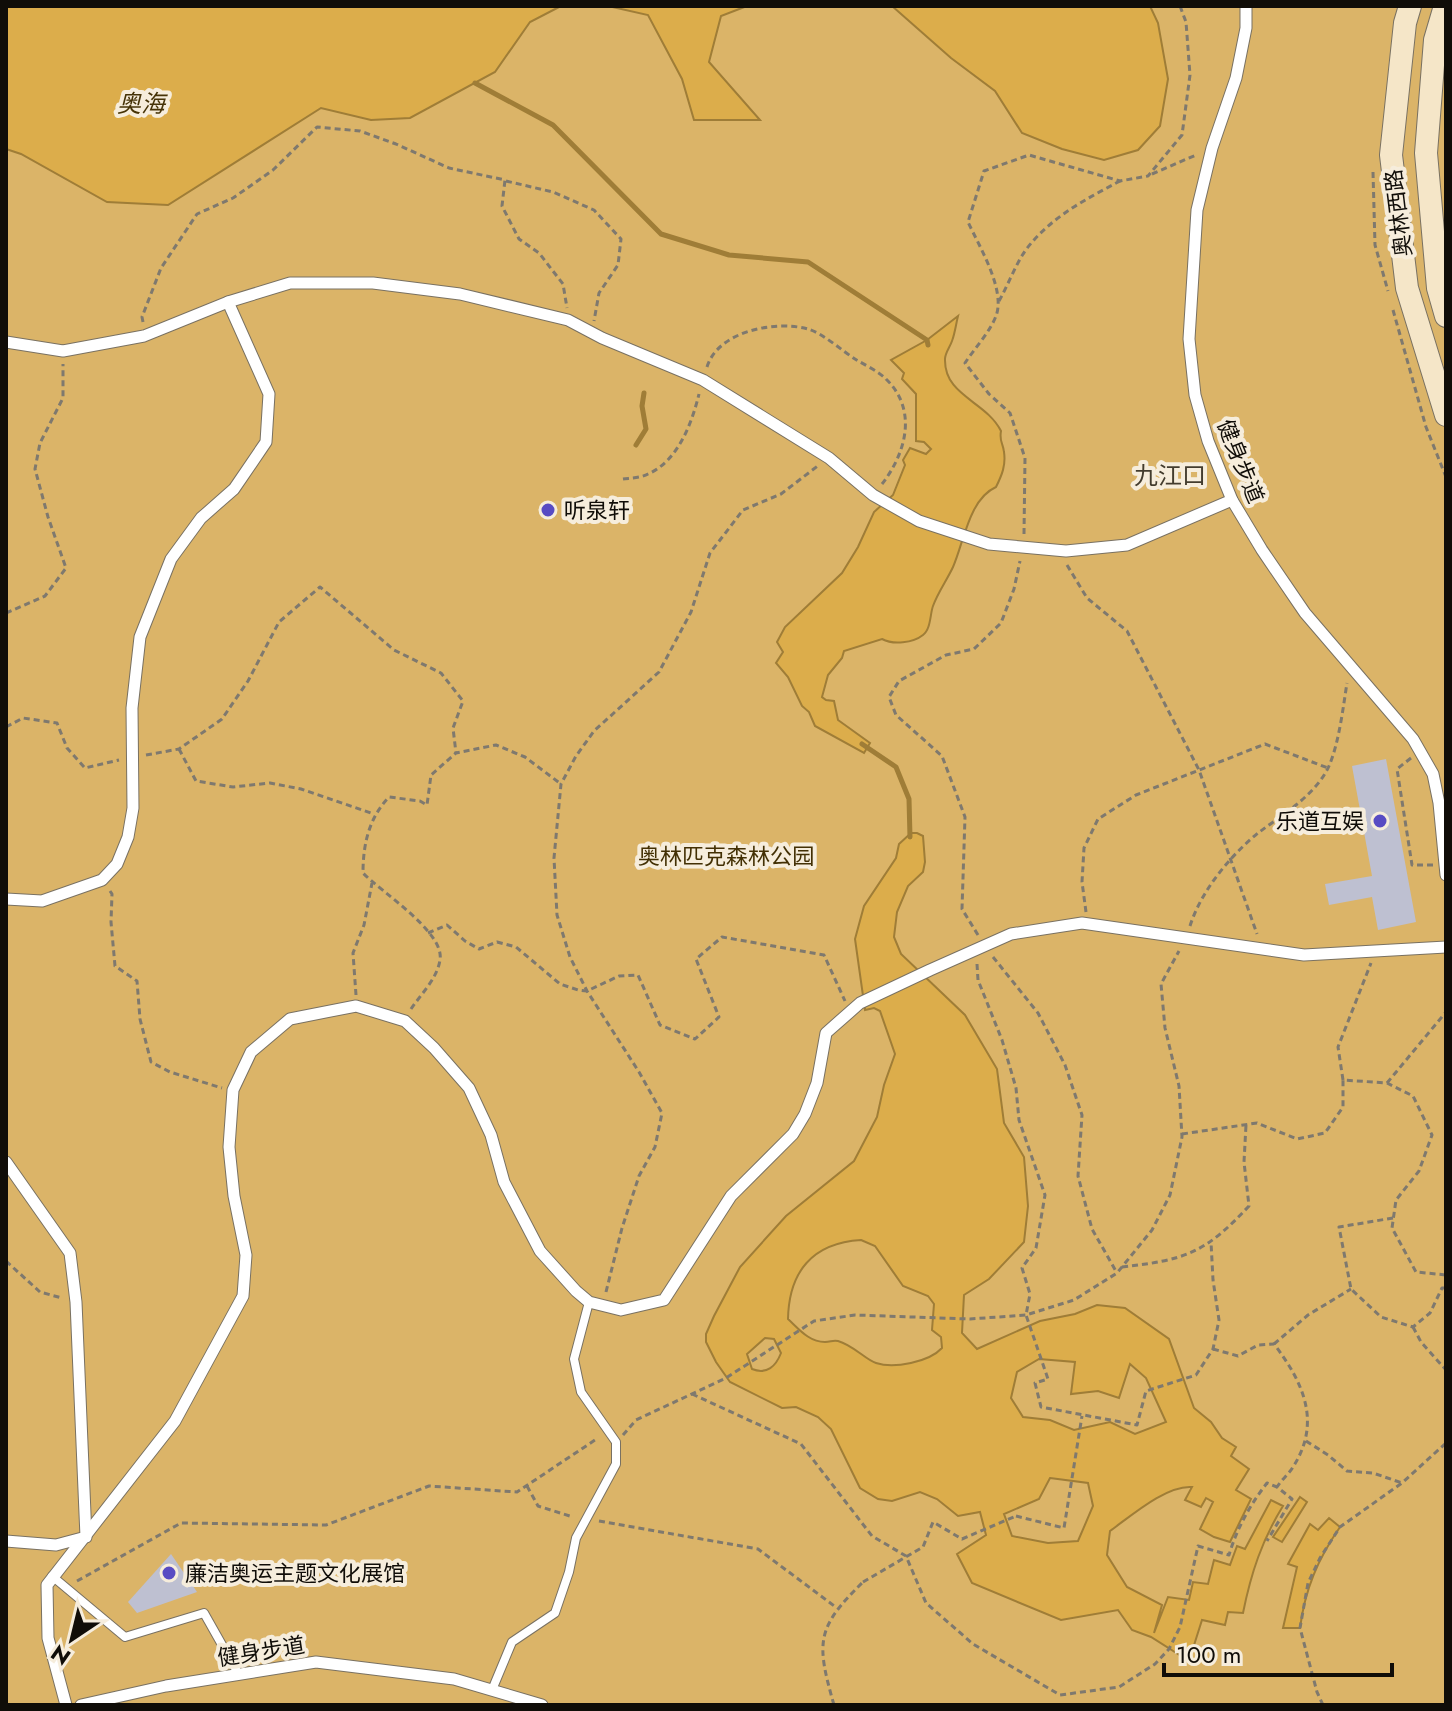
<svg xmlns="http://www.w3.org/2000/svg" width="1452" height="1711" font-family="Jost,'Noto Sans SC',sans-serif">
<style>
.green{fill:#dbb468}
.water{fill:#dcad4b;stroke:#9f7d37;stroke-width:2;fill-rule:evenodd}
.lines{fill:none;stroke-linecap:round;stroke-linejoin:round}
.stream{stroke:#9f7d37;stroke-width:5}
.building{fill:#bec0d1}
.service-casing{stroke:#797162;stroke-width:10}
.pedestrian-casing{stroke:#797162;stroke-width:13}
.secondary-casing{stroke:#797162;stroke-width:24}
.path{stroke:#7f796e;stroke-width:3;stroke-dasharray:6 4;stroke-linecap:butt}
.service{stroke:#fff;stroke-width:8}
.pedestrian{stroke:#fff;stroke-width:11}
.secondary{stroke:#f5e6c8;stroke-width:22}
.path-bridge{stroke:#7f796e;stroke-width:3;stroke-dasharray:6 4;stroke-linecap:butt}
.poi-dot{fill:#584bc3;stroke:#f6eddc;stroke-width:3}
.labels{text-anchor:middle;stroke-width:8;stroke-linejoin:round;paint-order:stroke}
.street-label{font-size:22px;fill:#100d08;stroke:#f6eddc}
.poi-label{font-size:22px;fill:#100d08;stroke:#f6eddc;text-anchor:start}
.park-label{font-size:22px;fill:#433004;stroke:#f6eddc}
.water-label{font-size:24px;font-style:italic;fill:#463307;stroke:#f6eddc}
.neighbourhood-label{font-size:24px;fill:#433c2e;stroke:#f6eddc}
</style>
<rect width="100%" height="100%" fill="#f6eddc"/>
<rect class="green" x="6" y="6" width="1440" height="1699"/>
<g class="water">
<polygon points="6,6 561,6 530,22 495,72 410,118 371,120 321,108 168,205 107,202 21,154 6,149"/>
<polygon points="608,6 747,6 721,16 709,62 760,120 694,120 682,79 648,15"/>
<polygon points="892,6 1150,6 1158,23 1168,79 1160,126 1138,150 1104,160 1062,149 1022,133 995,91 951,58"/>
<path d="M958 316C956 324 955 333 952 341 950 347 945 353 945 359 944 396 986 401 1001 431 999 441 1003 443 1004 452 1006 465 1002 475 996 487 969 499 964 542 953 567 947 580 938 592 933 606 930 614 931 629 923 635 913 643 893 645 882 639L844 651 842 658 828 675 822 697 826 700 834 701 838 720 870 743 864 753 815 726 809 712 802 706 788 677 776 663 783 652 777 642 785 627 842 573 858 547 874 512 893 495 905 465 903 460 910 448 926 454 931 449 924 442 916 441V394L902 379 904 373 891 360 927 340Z"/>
<path d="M911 833H917L923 836 925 862 923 872 908 886 897 912 894 937 901 954 965 1015 997 1069 1004 1123 1024 1157 1028 1206 1024 1242 989 1279 964 1295 962 1333 977 1349 1040 1321 1075 1314 1097 1305 1125 1308 1169 1339 1194 1408 1211 1422 1222 1438 1236 1447 1231 1456 1249 1469 1236 1490 1251 1499 1230 1542 1214 1537 1200 1529 1213 1502 1206 1498 1201 1507 1185 1500 1192 1487C1166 1485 1131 1516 1110 1531L1107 1555 1127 1587 1162 1605 1154 1633 1168 1597 1189 1600 1193 1582 1208 1584 1214 1560 1230 1565 1237 1546 1245 1549 1271 1500 1283 1506C1262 1540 1251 1573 1243 1613L1228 1612 1225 1625 1202 1620 1189 1661 1151 1637 1132 1630 1118 1610 1061 1620 972 1583 957 1554 986 1535 980 1512 958 1516 937 1499 920 1492 892 1501 878 1499 860 1488 831 1429 818 1417 796 1407 782 1408 730 1382 716 1362 706 1342V1334L714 1316 740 1267 786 1216 854 1161 877 1117 884 1085 895 1054 880 1011 874 1008 865 1010 855 939 864 906 896 858 899 844ZM861 1240 875 1246 903 1286 928 1296 934 1304 932 1330 941 1337 942 1348C929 1362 894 1369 876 1363 866 1360 853 1345 838 1341 832 1340 831 1342 825 1342 809 1342 799 1329 788 1319 789 1272 812 1243 861 1240ZM765 1338 774 1339 781 1353C776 1366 767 1375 752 1369L747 1354ZM1039 1359 1075 1362 1071 1394 1098 1391 1119 1398 1130 1364 1146 1378 1166 1422 1135 1434 1110 1422 1074 1430 1050 1420 1023 1417 1011 1398 1017 1372ZM1050 1478 1088 1483 1093 1506 1078 1541 1048 1543 1012 1536 1004 1514 1039 1499Z"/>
<polygon points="1300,1497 1307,1502 1282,1542 1273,1537"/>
<path d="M1329 1518 1340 1527C1318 1559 1305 1589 1300 1628H1283L1297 1567 1288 1564 1310 1524 1318 1530Z"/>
</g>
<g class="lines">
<g class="stream">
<polyline points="475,83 553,125 661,234 729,255 808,262 927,340 928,345"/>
<polyline points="636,445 646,429 642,406 644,393"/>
<polyline points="862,744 896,767 909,799 910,837"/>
</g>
</g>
<g class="building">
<polygon points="1386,759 1416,922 1378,930 1372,897 1329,905 1325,884 1372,876 1352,766"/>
<polygon points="171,1554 197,1592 137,1613 128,1602"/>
</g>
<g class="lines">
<g class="service-casing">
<g id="service">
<polyline points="52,1576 125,1637 204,1613 239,1675"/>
<polyline points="492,1690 512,1642 555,1613 569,1572 576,1538 616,1464 616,1442 581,1392 574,1359 589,1302"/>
</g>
</g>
<g class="pedestrian-casing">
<g id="pedestrian">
<polyline points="1246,6 1246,28 1236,78 1212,148 1197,210 1189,339 1195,395 1208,441 1232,500 1262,550 1305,613 1413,739 1433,774 1439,803 1446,875"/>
<polyline points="6,342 63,351 144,336 228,302 290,283 373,283 460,294 568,320 602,338 703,380 829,458 873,495 919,521 989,544 1066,551 1127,545 1232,500"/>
<polyline points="6,899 42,901 102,880 117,864 128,837 133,808 132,708 140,637 171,559 201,518 234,489 266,442 269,394 228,302"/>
<polyline points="6,1162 70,1253 76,1302 86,1537 56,1545 6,1541"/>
<polyline points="66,1705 48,1638 47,1585 175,1421 243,1296 246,1255 234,1196 229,1147 233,1090 251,1052 290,1019 356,1006 405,1021 434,1048 469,1088 491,1135 504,1182 540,1251 576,1291 589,1302 621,1310 664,1300 731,1196 793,1134 805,1114 817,1083 826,1033 860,1003 930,970 1011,934 1082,923 1304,955 1446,947"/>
<polyline points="81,1705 166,1686 316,1662 454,1679 542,1705"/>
</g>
</g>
<g class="secondary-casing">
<g id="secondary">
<polyline points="1410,6 1405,23 1391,155 1407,288 1446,415"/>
<polyline points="1445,6 1435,40 1426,153 1438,288 1446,316"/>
</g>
</g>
<g class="path">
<polyline points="1373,172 1375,245 1388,291"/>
<polyline points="1152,174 1196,155"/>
<polyline points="506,181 553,192 594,210 621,239 618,265 599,293 594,321"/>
<path d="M999 301C1008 285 1015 266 1025 251 1049 218 1086 199 1120 181"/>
<polyline points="1393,310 1426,427 1446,477"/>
<polyline points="143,322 142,317 161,268 197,214 233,198 273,170 317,127 360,131 396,144 449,168 505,180 502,206 519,239 539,253 563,284 567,308"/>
<path d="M707 367C718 331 775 320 808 329 824 334 841 350 855 359 865 365 878 371 886 379 918 410 906 453 882 484"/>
<path d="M623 479C630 478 641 478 648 474 678 461 692 423 699 394"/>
<path d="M1024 534 1025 458 1010 413 989 394 965 363C974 349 990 332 996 316 1006 290 979 246 968 222L984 171 1029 155 1120 181 1148 176 1182 135 1190 75 1186 22 1180 6"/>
<polyline points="1067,565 1087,598 1127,631 1199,770 1257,934"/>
<polyline points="6,613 45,596 66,568 48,517 35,469 40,443 63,398 63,364"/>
<polyline points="6,727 23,718 57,723 67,748 85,768 119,760"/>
<polyline points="179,749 196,781 233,787 270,783 301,789 374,814"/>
<polyline points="146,755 179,749 222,719 248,681 279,622 320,587 394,650 441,673 463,701 453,728 456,753"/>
<polyline points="1411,758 1397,769 1412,865 1433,865"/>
<polyline points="110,891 112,894 111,922 115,966 137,981 140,1019 151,1062 170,1072 222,1088"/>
<polyline points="1086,912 1082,882 1084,848 1098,819 1136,795 1265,744 1328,768"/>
<path d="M1190 926C1201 891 1230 856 1258 833 1282 815 1316 795 1329 766 1339 743 1343 708 1347 683"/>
<polyline points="428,933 447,925 465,941 479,949 497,942 516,947 560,984 578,990 587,991 619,976 638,975 660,1025 695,1039 719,1017 696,959 722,937 824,955 845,1001"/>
<polyline points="978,935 962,909 965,817 942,756 896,715 889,697 899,681 946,655 974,649 1001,623 1014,589 1020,561"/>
<polyline points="993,957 1038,1013 1065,1065 1082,1115 1078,1176 1092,1229 1117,1273"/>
<polyline points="977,964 978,980 1002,1040 1016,1088 1019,1120 1045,1195 1036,1248 1022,1268 1030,1294 1026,1315 1048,1379 1035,1383 1041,1407 1137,1425 1146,1391 1196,1375 1213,1349 1219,1320 1213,1280 1211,1242"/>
<polyline points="356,995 353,953 364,925 372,883"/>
<path d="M411 1009C421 994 437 979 440 960 445 932 381 892 363 873 363 844 369 818 389 797L420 801 427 805 431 775 456 753 496 745 525 757 561 784"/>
<polyline points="1343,1080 1338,1047 1371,963"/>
<polyline points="1387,1083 1446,1012"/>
<polyline points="1182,1134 1257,1123 1297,1139 1325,1133 1343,1107 1343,1080 1387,1083 1413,1096 1432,1135 1419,1171 1396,1200 1392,1228 1416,1272 1446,1275"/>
<polyline points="1393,1218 1339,1227 1351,1289 1381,1317 1413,1327 1430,1313 1442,1288 1446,1288"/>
<polyline points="6,1261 40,1292 62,1298"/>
<path d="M1122 1267C1186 1260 1205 1253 1249 1206L1244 1162 1246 1125"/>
<polyline points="606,1292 622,1228 639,1176 655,1147 662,1113 639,1072 587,991 570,957 557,915 554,858 561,784 576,756 594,731 659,672 691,612 710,553 743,510 781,494 819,465"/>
<polyline points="1413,1327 1421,1342 1446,1370"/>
<polyline points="1274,1344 1308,1315 1351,1289"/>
<path d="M1213 1349 1238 1356 1258 1345 1274 1344C1303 1382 1322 1422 1293 1467 1289 1474 1282 1479 1277 1487L1292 1499 1267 1541"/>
<path d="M692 1394 801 1444 872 1536 906 1556 926 1603 973 1644 1060 1695 1119 1687 1155 1664 1169 1649 1180 1627 1198 1546 1229 1555C1237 1528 1250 1505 1267 1483L1277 1487"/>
<polyline points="623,1435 636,1420 726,1378 814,1321 855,1315 970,1319 1026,1315 1074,1300 1117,1273 1152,1230 1170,1195 1182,1137 1179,1086 1165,1028 1161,984 1179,951"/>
<polyline points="1306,1441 1328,1455 1347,1471 1373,1473 1402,1483"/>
<polyline points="527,1486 538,1506 573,1517"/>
<polyline points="1016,1516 1064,1528 1082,1416"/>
<polyline points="599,1521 758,1549 837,1608"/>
<polyline points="77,1581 181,1523 326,1525 429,1486 517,1492 598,1438"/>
<path d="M834 1705C816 1642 816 1628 863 1582"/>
<polyline points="1323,1705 1317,1692 1300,1628 1308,1583 1320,1558 1340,1527 1402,1483 1446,1443"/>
</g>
<use href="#service" class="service"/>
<use href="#pedestrian" class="pedestrian"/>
<use href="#secondary" class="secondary"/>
<polyline class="path-bridge" points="863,1582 923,1547 933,1522 962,1539 1016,1516"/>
</g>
<g class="poi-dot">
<circle cx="548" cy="510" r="8"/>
<circle cx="1380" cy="821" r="8"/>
<circle cx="169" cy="1573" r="8"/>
</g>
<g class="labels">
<g class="street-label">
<text transform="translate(1398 213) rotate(-97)" y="8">奥林西路</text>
<text transform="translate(1241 461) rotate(68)" y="8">健身步道</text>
<text transform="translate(261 1651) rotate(-9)" y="8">健身步道</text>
</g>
<g class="poi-label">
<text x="564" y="518">听泉轩</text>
<text x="1364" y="829" text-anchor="end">乐道互娱</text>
<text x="185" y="1581">廉洁奥运主题文化展馆</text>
</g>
<g class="park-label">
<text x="726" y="864">奥林匹克森林公园</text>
</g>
<g class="water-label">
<text x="141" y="112">奥海</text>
</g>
<g class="neighbourhood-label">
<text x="1170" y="484">九江口</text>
</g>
</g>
<rect width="1452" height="1711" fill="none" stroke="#100d08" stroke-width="16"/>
<g transform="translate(72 1639) rotate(215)" stroke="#f6eddc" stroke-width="6" paint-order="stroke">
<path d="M0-6L14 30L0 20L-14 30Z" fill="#100d08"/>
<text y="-12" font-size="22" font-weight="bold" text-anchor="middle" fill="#100d08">N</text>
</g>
<path d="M1164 1663v12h228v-12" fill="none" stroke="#100d08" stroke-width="4"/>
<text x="1176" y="1663" font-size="24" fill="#100d08" stroke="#f6eddc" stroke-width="6" paint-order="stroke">100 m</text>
</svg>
